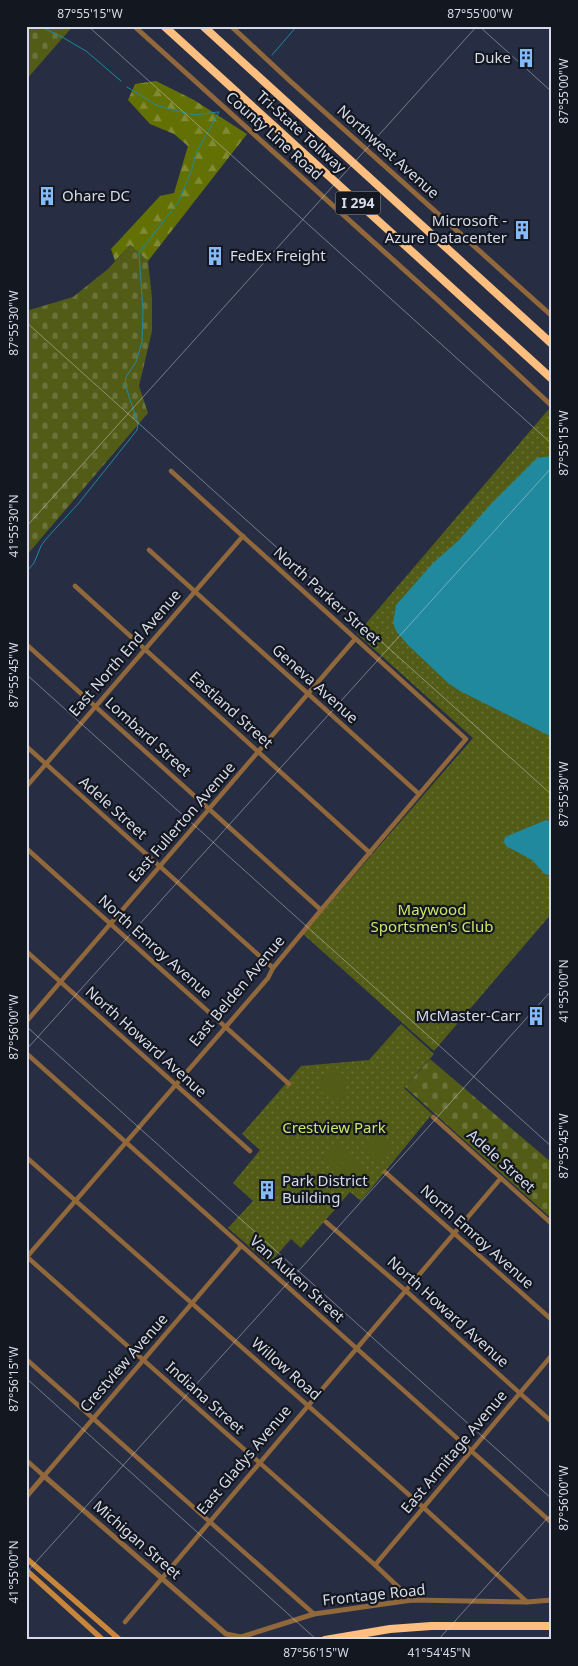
<svg xmlns="http://www.w3.org/2000/svg" width="578" height="1666" font-family="'Noto Sans',sans-serif">
<style>
.grass{fill:url(#grass-dots)}
.forest{fill:url(#forest-firs)}
.cemetery{fill:url(#cemetery-stones)}
.pitch{fill:#525c17}
.water{fill:#20899d}
.lines{fill:none;stroke-linecap:round;stroke-linejoin:round}
.stream{stroke:#20899d;stroke-width:1}
.minor{stroke:#91683c;stroke-width:4.5}
.tertiary{stroke:#91683c;stroke-width:5}
.secondary{stroke:#c8863b;stroke-width:5.5}
.motorway{stroke:#fdbf80;stroke-width:8}
.rail-casing{stroke:#babece;stroke-width:3}
.rail{stroke:#131720;stroke-width:1;stroke-dasharray:4;stroke-linecap:butt}
.ticks{fill:none;stroke:#d7dbe9;stroke-width:1;stroke-opacity:0.45}
.labels{text-anchor:middle;stroke-width:4.5;stroke-linejoin:round;paint-order:stroke}
.shield{fill:#131720;stroke:#9ca0ad;stroke-width:1}
.shield-label{font-size:14px;font-weight:bold;fill:#d7dbe9}
.poi-label{font-size:15px;fill:#d7dbe9;stroke:#131720;text-anchor:end}
.street-label{font-size:15px;fill:#d7dbe9;stroke:#131720}
.park-label{font-size:15px;fill:#d0e56c;stroke:#131720}
.neatline{fill:none;stroke:#d7dbe9;stroke-width:2}
.ticks-label{font-size:12px;text-anchor:middle;fill:#d7dbe9}
</style>
<defs>
<pattern id="grass-dots" width="8" height="8" patternUnits="userSpaceOnUse" patternTransform="scale(1.25)"><rect width="8" height="8" fill="#525c17"/><path d="M2 2h.1M6 6h.1" fill="none" stroke="#6a7339" stroke-width="1.8" stroke-linecap="round"/></pattern>
<pattern id="forest-firs" width="22" height="20" patternUnits="userSpaceOnUse" patternTransform="scale(1.25)"><rect width="22" height="20" fill="#637004"/><path d="M5 1l3.5 6h-7zM16 11l3.5 6h-7z" fill="#808a35"/></pattern>
<pattern id="cemetery-stones" width="16" height="16" patternUnits="userSpaceOnUse" patternTransform="scale(1.25)"><rect width="16" height="16" fill="#525c17"/><path d="M2 7V4a2 2 0 0 1 4 0v3zM10 15v-3a2 2 0 0 1 4 0v3z" fill="#6a7339"/></pattern>
</defs>
<rect width="100%" height="100%" fill="#272e43"/>
<g class="grass">
<polygon points="548,410 552,413 552,913 434,1051 303,934 473,738 357,634"/>
<polygon points="401,1024 434,1054 404,1088 432,1114 361,1201 350,1192 301,1248 291,1239 269,1264 228,1228 253,1201 233,1183 260,1150 242,1134 301,1066 369,1060"/>
</g>
<polygon class="forest" points="156,81 194,100 247,134 148,261 130,245 115,261 111,249 160,196 174,193 188,146 174,134 150,124 128,100 135,84"/>
<g class="cemetery">
<polygon points="26,26 73,26 26,80"/>
<polygon points="130,245 148,261 152,298 152,331 139,386 148,413 26,556 26,311 73,297 108,269"/>
<polygon points="430,1059 552,1163 552,1219 405,1087"/>
</g>
<g class="pitch">
<path d="M328 1070 346 1076C350 1096 334 1107 320 1090L324 1073Z"/>
<path d="M376 1136H384L392 1143C392 1151 387 1160 378 1162L368 1154 366 1149 370 1141Z"/>
<polygon points="337,1144 368,1172 362,1181 341,1162 334,1170 323,1160"/>
<polygon points="341,1163 360,1180 353,1187 334,1171"/>
</g>
<g class="water">
<polygon points="552,456 552,737 460,691 448,683 408,645 396,631 393,623 396,605 433,563 458,541 492,503 537,458"/>
<polygon points="546,820 552,822 552,876 545,874 532,860 506,846 504,842 505,837"/>
</g>
<g class="lines">
<g class="stream">
<polyline points="39,26 62,37 86,51 121,81"/>
<polyline points="272,55 297,26"/>
<polyline points="127,87 158,106 194,115 218,112"/>
<polyline points="26,572 34,563 41,546 46,539 78,504 137,430 138,424 125,384 126,377 136,362 142,342 143,310 139,253 179,201 192,169 196,153 219,112"/>
</g>
<g class="minor">
<polyline points="149,550 419,794"/>
<polyline points="75,586 370,853"/>
<polyline points="26,644 321,910"/>
<polyline points="26,746 273,968"/>
<polyline points="26,787 243,536"/>
<polyline points="26,848 289,1084"/>
<polyline points="26,951 250,1151"/>
<polyline points="26,1022 355,639"/>
<polyline points="26,1053 552,1523"/>
<polyline points="433,1117 552,1224"/>
<polyline points="26,1157 424,1508 527,1602"/>
<polyline points="385,1172 552,1320"/>
<polyline points="326,1222 405,1290 552,1422"/>
<polyline points="26,1256 375,1565 412,1600"/>
<polyline points="26,1258 268,978 273,968 321,910 466,739 171,471"/>
<polyline points="26,1359 314,1614"/>
<polyline points="26,1460 44,1476 241,1246"/>
<polyline points="375,1565 552,1355"/>
<polyline points="125,1622 501,1178"/>
</g>
<g class="tertiary">
<polyline points="134,26 441,303 552,406"/>
<polyline points="231,26 290,81 552,316"/>
<polyline points="26,1497 44,1476 226,1634 241,1637 314,1614 412,1600 527,1602 552,1600"/>
</g>
<g class="secondary">
<polyline points="26,1558 120,1640"/>
<polyline points="26,1570 103,1640"/>
</g>
<g class="motorway">
<polyline points="164,26 552,379"/>
<polyline points="203,26 552,344"/>
<polyline points="325,1640 390,1629 431,1626 552,1626"/>
</g>
<g class="rail-casing">
<polyline id="rail" points="552,26 552,27"/>
</g>
<use href="#rail" class="rail"/>
</g>
<path class="ticks" d="M88 26 552 444M479 26 552 92M26 322 552 795M26 527 477 26M26 674 552 1147M26 1026 552 1499M26 1050 552 467M26 1378 317 1640M26 1573 552 990M438 1640 552 1513"/>
<defs>
<g id="building-bare" transform="scale(1.5)"><path d="M-4-6H4V6H1V3H-1V6H-4ZM-2.5-4.3h1.7v1.8h-1.7ZM.8-4.3h1.7v1.8H.8ZM-2.5-1h1.7V.8h-1.7ZM.8-1h1.7V.8H.8Z" fill="#86bbfb" stroke="#131720" stroke-width="2.5" paint-order="stroke"/></g>
</defs>
<g fill-rule="evenodd">
<use href="#building-bare" x="526" y="58"/>
<use href="#building-bare" x="47" y="196"/>
<use href="#building-bare" x="522" y="230"/>
<use href="#building-bare" x="215" y="256"/>
<use href="#building-bare" x="536" y="1016"/>
<use href="#building-bare" x="267" y="1190"/>
</g>
<g class="labels">
<rect class="shield" x="335.5" y="191.5" width="45" height="23" rx="4"/>
<g class="shield-label">
<text x="358" y="208">I 294</text>
</g>
<g class="poi-label">
<text x="511" y="63">Duke</text>
<text x="62" y="201" text-anchor="start">Ohare DC</text>
<text x="507" y="226">Microsoft -<tspan x="507" dy="17">Azure Datacenter</tspan></text>
<text x="230" y="261" text-anchor="start">FedEx Freight</text>
<text x="521" y="1021">McMaster-Carr</text>
<text x="282" y="1186" text-anchor="start">Park District<tspan x="282" dy="17">Building</tspan></text>
</g>
<g class="street-label">
<text transform="translate(301 132) rotate(42)" y="5">Tri-State Tollway</text>
<text transform="translate(274 136) rotate(42)" y="5">County Line Road</text>
<text transform="translate(388 152) rotate(42)" y="5">Northwest Avenue</text>
<text transform="translate(327 596) rotate(42)" y="5">North Parker Street</text>
<text transform="translate(125 653) rotate(-49)" y="5">East North End Avenue</text>
<text transform="translate(315 684) rotate(42)" y="5">Geneva Avenue</text>
<text transform="translate(231 710) rotate(42)" y="5">Eastland Street</text>
<text transform="translate(148 737) rotate(42)" y="5">Lombard Street</text>
<text transform="translate(113 808) rotate(42)" y="5">Adele Street</text>
<text transform="translate(182 822) rotate(-49)" y="5">East Fullerton Avenue</text>
<text transform="translate(155 947) rotate(42)" y="5">North Emroy Avenue</text>
<text transform="translate(237 991) rotate(-50)" y="5">East Belden Avenue</text>
<text transform="translate(146 1042) rotate(42)" y="5">North Howard Avenue</text>
<text transform="translate(501 1161) rotate(42)" y="5">Adele Street</text>
<text transform="translate(477 1237) rotate(42)" y="5">North Emroy Avenue</text>
<text transform="translate(297 1279) rotate(42)" y="5">Van Auken Street</text>
<text transform="translate(448 1312) rotate(42)" y="5">North Howard Avenue</text>
<text transform="translate(124 1363) rotate(-49)" y="5">Crestview Avenue</text>
<text transform="translate(286 1369) rotate(41)" y="5">Willow Road</text>
<text transform="translate(205 1398) rotate(42)" y="5">Indiana Street</text>
<text transform="translate(454 1452) rotate(-50)" y="5">East Armitage Avenue</text>
<text transform="translate(244 1460) rotate(-50)" y="5">East Gladys Avenue</text>
<text transform="translate(137 1540) rotate(41)" y="5">Michigan Street</text>
<text transform="translate(374 1595) rotate(-6)" y="5">Frontage Road</text>
</g>
<g class="park-label">
<text x="432" y="915">Maywood<tspan x="432" dy="17">Sportsmen's Club</tspan></text>
<text x="334" y="1133">Crestview Park</text>
</g>
</g>
<rect width="578" height="1666" fill="none" stroke="#131720" stroke-width="55"/>
<rect x="28" y="28" width="522" height="1610" class="neatline"/>
<g class="ticks-label">
<text x="90" y="18">87°55'15"W</text>
<text x="480" y="18">87°55'00"W</text>
<text transform="translate(564 91) rotate(-90)" y="4">87°55'00"W</text>
<text transform="translate(14 323) rotate(-90)" y="4">87°55'30"W</text>
<text transform="translate(564 443) rotate(-90)" y="4">87°55'15"W</text>
<text transform="translate(14 526) rotate(-90)" y="4">41°55'30"N</text>
<text transform="translate(14 675) rotate(-90)" y="4">87°55'45"W</text>
<text transform="translate(564 794) rotate(-90)" y="4">87°55'30"W</text>
<text transform="translate(564 991) rotate(-90)" y="4">41°55'00"N</text>
<text transform="translate(14 1027) rotate(-90)" y="4">87°56'00"W</text>
<text transform="translate(564 1146) rotate(-90)" y="4">87°55'45"W</text>
<text transform="translate(14 1379) rotate(-90)" y="4">87°56'15"W</text>
<text transform="translate(564 1498) rotate(-90)" y="4">87°56'00"W</text>
<text transform="translate(14 1572) rotate(-90)" y="4">41°55'00"N</text>
<text x="316" y="1657">87°56'15"W</text>
<text x="439" y="1657">41°54'45"N</text>
</g>
</svg>
